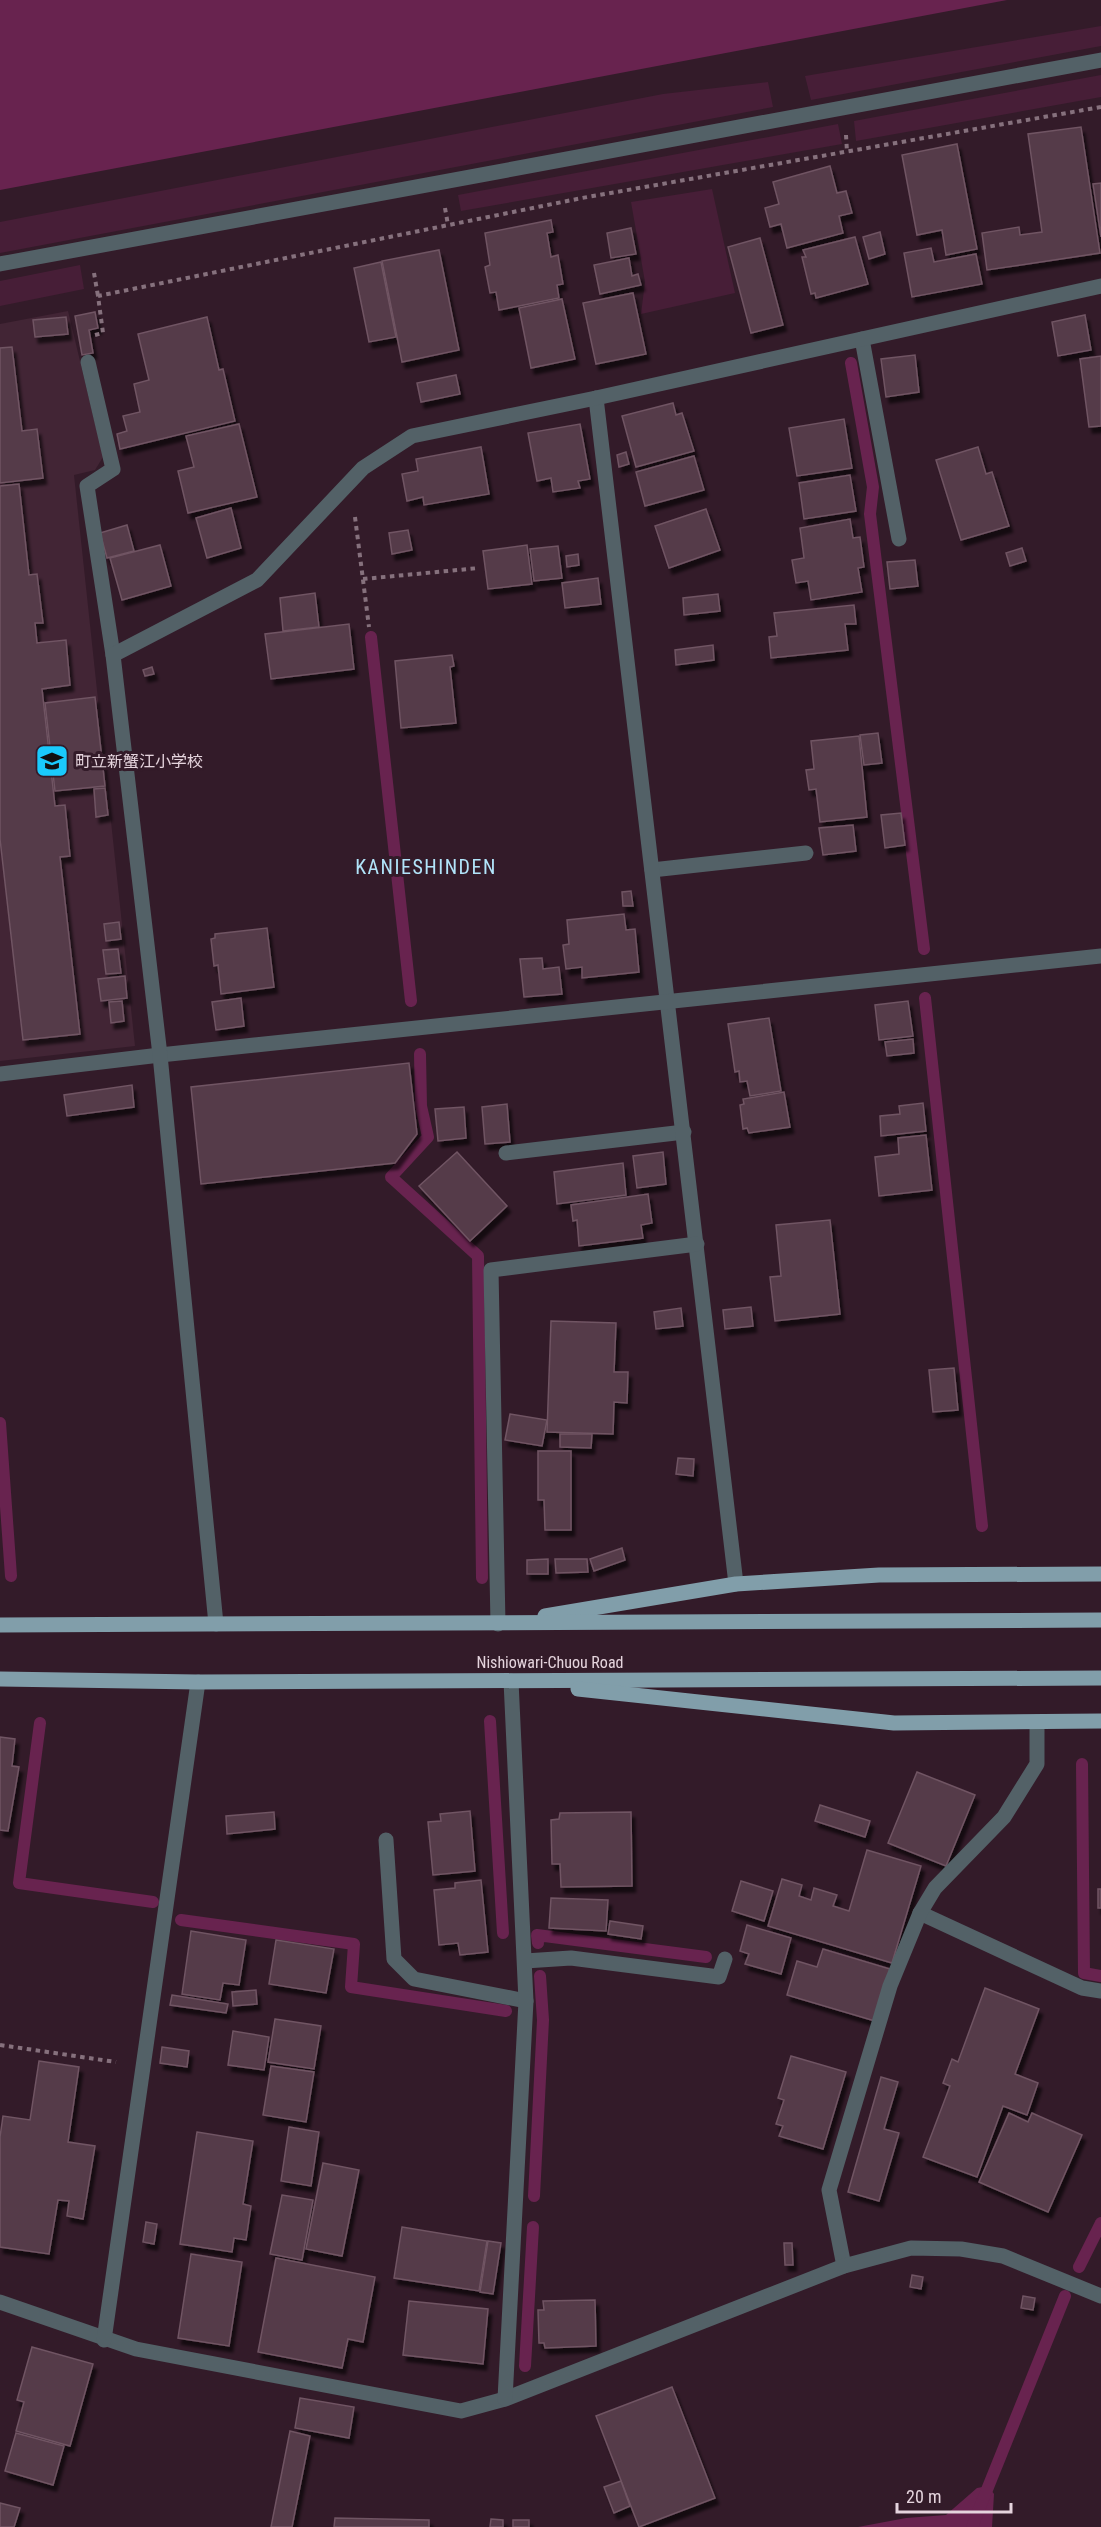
<svg xmlns="http://www.w3.org/2000/svg" width="1101" height="2527" font-family="'Roboto Condensed','Noto Sans JP',sans-serif">
<style>
.built{fill:#422535}
.green{fill:#471e37}
.water{fill:#68234f}
.lines{fill:none;stroke-linecap:round;stroke-linejoin:round}
.stream{stroke:#68234f;stroke-width:12}
.building{fill:#553b49;stroke:#705463;stroke-width:1.5;filter:url(#shadow)}
.path{stroke:#86717d;stroke-width:4;stroke-dasharray:4.5 4.5;stroke-linecap:butt}
.lane{stroke:#536167;stroke-width:15}
.street{stroke:#536167;stroke-width:15}
.primary{stroke:#819eaa;stroke-width:15}
.labels{text-anchor:middle;stroke-width:6;stroke-linejoin:round;paint-order:stroke}
.poi-label{font-size:16px;fill:#e5d4dd;stroke:#331b29;text-anchor:start}
.street-label{font-size:16px;fill:#e5d4dd;stroke:#331b29}
.quarter-label{font-size:20px;letter-spacing:1.5px;fill:#b1e4f9;stroke:#331b29}
</style>
<defs>
<filter id="shadow"><feDropShadow dx="3.5" dy="6" stdDeviation="1.5" flood-color="#0009"/></filter>
</defs>
<rect width="100%" height="100%" fill="#331b29"/>
<polygon class="built" points="68,311 103,457 95,470 74,475 135,1046 0,1061 0,324"/>
<g class="green">
<polygon points="1101,26 1101,46 811,100 805,76"/>
<polygon points="1101,75 1101,97 856,141 854,121"/>
<polygon points="768,82 773,107 0,253 0,222 663,94"/>
<polygon points="838,124 842,144 461,211 458,195"/>
<polygon points="712,189 735,293 641,314 645,282 631,202"/>
<polygon points="80,265 84,289 0,306 0,281"/>
</g>
<g class="water">
<polygon points="0,0 1007,0 0,190"/>
<polygon points="988,2486 994,2494 992,2527 858,2527 906,2518 946,2515 977,2488"/>
</g>
<g class="lines">
<g class="stream">
<polyline points="851,363 873,487 870,514 924,949"/>
<polyline points="371,637 411,1001"/>
<polyline points="925,998 982,1526"/>
<polyline points="420,1054 421,1106 428,1137 391,1177 478,1256 482,1578"/>
<polyline points="0,1423 11,1576"/>
<polyline points="490,1721 503,1933"/>
<polyline points="40,1723 19,1883 153,1902"/>
<polyline points="1082,1764 1084,1973 1101,1976"/>
<polyline points="181,1920 354,1944 351,1987 506,2011"/>
<polyline points="538,1943 537,1935 706,1957"/>
<polyline points="534,2196 543,2020 540,1976"/>
<polyline points="1079,2267 1101,2223"/>
<polyline points="525,2366 533,2227"/>
<polyline points="972,2527 1065,2296"/>
</g>
</g>
<g class="building">
<polygon points="1081,127 1100,253 987,270 982,233 1019,227 1020,235 1042,232 1028,134"/>
<polygon points="957,144 977,249 946,255 942,230 917,235 902,155"/>
<polygon points="830,166 837,193 846,191 852,213 839,216 843,233 787,248 781,224 770,227 765,208 779,204 773,182"/>
<polygon points="1101,183 1101,237 1093,184"/>
<polygon points="551,220 553,232 547,233 551,257 558,255 563,284 557,285 559,298 499,310 496,292 490,293 485,267 490,265 485,233"/>
<polygon points="631,228 636,254 611,258 607,233"/>
<polygon points="880,232 885,254 869,259 863,237"/>
<polygon points="855,237 868,284 816,298 815,293 811,294 802,257 806,257 803,250"/>
<polygon points="760,238 783,325 751,333 728,247"/>
<polygon points="931,248 934,262 976,254 982,284 912,297 904,253"/>
<polygon points="439,250 459,350 402,362 382,261"/>
<polygon points="629,258 632,276 638,274 641,285 600,294 594,265"/>
<polygon points="381,262 396,337 369,342 354,268"/>
<polygon points="633,293 646,354 596,364 583,303"/>
<polygon points="562,299 575,359 531,368 519,308"/>
<polygon points="95,312 98,328 89,330 93,353 82,355 75,316"/>
<polygon points="1085,315 1091,350 1058,356 1052,322"/>
<polygon points="66,317 68,334 35,337 33,320"/>
<polygon points="207,317 219,370 223,369 235,421 120,449 117,434 127,431 123,416 140,412 134,384 149,380 138,334"/>
<polygon points="12,347 22,431 37,429 43,478 0,483 0,348"/>
<polygon points="915,355 919,392 886,397 881,359"/>
<polygon points="1101,356 1101,426 1089,427 1080,359"/>
<polygon points="456,375 460,394 421,402 417,383"/>
<polygon points="673,403 676,415 682,413 694,451 636,467 622,416"/>
<polygon points="844,419 852,468 797,476 789,428"/>
<polygon points="239,424 257,497 188,513 178,471 194,467 186,436"/>
<polygon points="580,424 590,479 578,481 580,488 553,492 551,478 537,481 528,433"/>
<polygon points="481,447 489,494 424,505 423,497 407,501 402,474 418,471 416,459"/>
<polygon points="978,447 986,474 992,472 1009,526 961,540 936,460"/>
<polygon points="626,452 629,464 619,467 617,455"/>
<polygon points="694,456 704,490 645,506 636,472"/>
<polygon points="850,475 856,511 804,519 799,483"/>
<polygon points="19,484 29,575 37,574 43,623 35,623 37,643 66,640 70,685 42,689 55,806 65,805 70,856 60,857 80,1034 23,1040 0,839 0,486"/>
<polygon points="231,508 241,548 207,558 196,518"/>
<polygon points="706,509 720,550 669,568 655,526"/>
<polygon points="850,519 853,538 860,537 864,567 858,568 862,592 811,600 808,581 796,583 792,560 804,558 800,528"/>
<polygon points="127,525 134,551 107,558 100,533"/>
<polygon points="408,530 412,550 392,554 389,533"/>
<polygon points="160,545 171,586 122,600 110,558"/>
<polygon points="527,545 532,584 488,589 483,551"/>
<polygon points="558,546 562,578 534,581 530,549"/>
<polygon points="1022,548 1026,561 1010,566 1006,553"/>
<polygon points="578,554 579,565 567,567 566,556"/>
<polygon points="915,560 918,586 890,589 887,562"/>
<polygon points="598,578 601,604 565,608 562,583"/>
<polygon points="315,593 319,627 283,631 280,598"/>
<polygon points="718,594 720,611 684,615 683,598"/>
<polygon points="854,605 856,624 845,624 848,650 771,658 769,637 777,636 774,613"/>
<polygon points="349,624 354,669 271,679 265,634"/>
<polygon points="713,645 714,660 676,665 675,650"/>
<polygon points="452,655 454,666 450,667 456,723 401,728 395,661"/>
<polygon points="152,667 154,674 145,676 143,670"/>
<polygon points="95,697 105,786 55,791 45,703"/>
<polygon points="878,733 882,763 864,765 860,735"/>
<polygon points="859,736 867,817 820,822 816,789 809,790 806,770 814,769 811,741"/>
<polygon points="105,788 108,815 96,817 94,789"/>
<polygon points="901,813 905,845 885,848 881,815"/>
<polygon points="853,825 856,851 823,855 819,828"/>
<polygon points="631,891 633,906 623,906 622,892"/>
<polygon points="624,914 626,930 635,929 639,972 582,978 582,967 566,969 563,945 569,944 567,920"/>
<polygon points="119,922 121,939 106,941 104,924"/>
<polygon points="267,928 274,987 221,994 218,965 214,966 211,939 215,938 215,934"/>
<polygon points="118,949 121,973 106,974 103,950"/>
<polygon points="542,958 543,969 559,967 562,994 524,997 520,959"/>
<polygon points="125,976 127,998 101,1001 98,979"/>
<polygon points="241,998 244,1026 216,1030 212,1002"/>
<polygon points="122,1001 124,1021 111,1023 109,1002"/>
<polygon points="908,1001 913,1036 879,1040 875,1005"/>
<polygon points="769,1018 781,1091 750,1096 747,1081 740,1082 739,1071 735,1072 728,1024"/>
<polygon points="913,1039 914,1053 887,1056 885,1042"/>
<polygon points="409,1063 417,1134 395,1163 201,1184 191,1087"/>
<polygon points="132,1085 134,1107 67,1116 64,1095"/>
<polygon points="784,1092 790,1127 749,1133 747,1128 743,1129 740,1105 744,1104 743,1099"/>
<polygon points="923,1103 926,1131 881,1136 880,1116 900,1114 899,1106"/>
<polygon points="507,1104 510,1142 485,1144 482,1107"/>
<polygon points="464,1107 466,1138 438,1141 435,1109"/>
<polygon points="926,1135 932,1190 879,1196 875,1157 899,1154 898,1138"/>
<polygon points="457,1152 507,1206 470,1241 419,1186"/>
<polygon points="663,1152 666,1184 637,1188 633,1156"/>
<polygon points="623,1163 626,1195 557,1204 554,1172"/>
<polygon points="648,1194 652,1223 641,1225 643,1238 579,1246 577,1220 573,1221 571,1205"/>
<polygon points="830,1220 840,1314 775,1321 770,1277 781,1276 776,1225"/>
<polygon points="751,1307 753,1326 725,1329 723,1310"/>
<polygon points="681,1308 683,1326 656,1329 654,1312"/>
<polygon points="551,1321 616,1323 614,1372 628,1372 627,1403 614,1402 613,1434 547,1432"/>
<polygon points="954,1368 958,1410 933,1412 929,1370"/>
<polygon points="510,1414 547,1420 542,1446 505,1440"/>
<polygon points="560,1434 592,1434 591,1448 560,1447"/>
<polygon points="538,1451 571,1451 571,1530 545,1530 544,1500 538,1500"/>
<polygon points="678,1458 694,1459 693,1476 676,1474"/>
<polygon points="622,1548 625,1560 594,1571 590,1559"/>
<polygon points="548,1559 548,1574 527,1574 527,1560"/>
<polygon points="555,1559 587,1559 588,1572 556,1573"/>
<polygon points="0,1737 15,1739 12,1766 19,1767 8,1831 0,1830"/>
<polygon points="917,1772 975,1795 946,1866 888,1843"/>
<polygon points="820,1805 870,1821 865,1837 815,1821"/>
<polygon points="470,1811 475,1871 433,1875 428,1822 441,1821 440,1814"/>
<polygon points="274,1812 275,1829 227,1834 226,1816"/>
<polygon points="631,1812 632,1886 561,1887 560,1864 552,1864 551,1820 559,1819 560,1813"/>
<polygon points="867,1850 921,1866 892,1963 768,1926 782,1879 802,1885 799,1896 811,1900 814,1888 837,1895 833,1906 849,1911"/>
<polygon points="481,1880 488,1952 460,1955 458,1943 439,1945 434,1890 455,1888 455,1883"/>
<polygon points="741,1881 773,1891 764,1921 732,1911"/>
<rect x="1098" y="1889" width="3" height="19"/>
<polygon points="551,1898 608,1900 606,1931 549,1928"/>
<polygon points="610,1921 643,1926 641,1939 608,1934"/>
<polygon points="747,1925 791,1938 781,1974 745,1964 749,1954 740,1951"/>
<polygon points="191,1931 246,1940 239,1985 223,1983 220,2000 182,1994"/>
<polygon points="276,1940 334,1949 326,1993 269,1984"/>
<polygon points="823,1949 890,1969 875,2021 787,1995 797,1961 817,1967"/>
<polygon points="985,1988 1039,2009 1015,2074 1038,2083 1027,2115 1003,2106 977,2177 923,2157 950,2086 943,2083 952,2059 958,2062"/>
<polygon points="256,1990 257,2004 233,2006 232,1992"/>
<polygon points="172,1995 228,2004 226,2013 170,2005"/>
<polygon points="275,2019 321,2026 314,2069 268,2062"/>
<polygon points="233,2031 269,2037 264,2070 228,2065"/>
<polygon points="162,2047 189,2051 187,2067 160,2063"/>
<polygon points="791,2056 846,2072 823,2149 779,2136 783,2126 776,2124 784,2100 778,2098"/>
<polygon points="39,2061 79,2067 68,2142 95,2146 83,2219 67,2216 69,2201 58,2200 49,2254 0,2247 0,2137 3,2116 30,2120"/>
<polygon points="271,2066 314,2072 306,2122 263,2115"/>
<polygon points="881,2077 898,2082 884,2129 899,2133 879,2201 848,2192"/>
<polygon points="1009,2113 1028,2122 1032,2113 1082,2135 1048,2212 979,2182"/>
<polygon points="289,2127 319,2132 311,2186 281,2181"/>
<polygon points="197,2132 253,2141 243,2204 251,2206 246,2240 234,2238 232,2252 180,2244"/>
<polygon points="323,2163 359,2170 342,2256 306,2249"/>
<polygon points="282,2195 313,2200 302,2260 270,2254"/>
<polygon points="146,2222 157,2224 154,2244 143,2242"/>
<polygon points="402,2227 487,2241 479,2291 394,2278"/>
<polygon points="488,2241 501,2243 493,2294 480,2292"/>
<polygon points="784,2243 792,2243 793,2265 785,2265"/>
<polygon points="191,2254 242,2262 229,2346 178,2338"/>
<polygon points="276,2258 375,2277 363,2342 348,2339 342,2368 258,2352"/>
<polygon points="912,2275 923,2277 921,2289 910,2287"/>
<polygon points="1023,2296 1035,2298 1033,2310 1021,2308"/>
<polygon points="595,2300 596,2346 545,2348 544,2343 539,2343 538,2310 544,2310 543,2301"/>
<polygon points="409,2301 488,2309 483,2364 403,2355"/>
<polygon points="32,2347 93,2364 70,2446 16,2431 24,2402 17,2400"/>
<polygon points="672,2387 715,2498 639,2527 596,2416"/>
<polygon points="300,2398 354,2407 349,2438 295,2428"/>
<polygon points="290,2431 310,2436 292,2527 271,2527"/>
<polygon points="16,2433 64,2446 53,2485 5,2471"/>
<polygon points="621,2481 630,2506 614,2513 604,2487"/>
<polygon points="0,2503 20,2508 14,2527 0,2527"/>
<polygon points="335,2518 429,2520 429,2527 334,2527"/>
<polygon points="491,2519 503,2520 503,2527 490,2527"/>
<rect x="513" y="2520" width="16" height="7"/>
</g>
<g class="lines">
<g class="path">
<polyline points="846,135 847,152"/>
<polyline points="445,208 448,225"/>
<polyline points="94,273 98,296"/>
<polyline points="95,335 103,333 98,296 582,198 1101,107"/>
<polyline points="355,517 369,627"/>
<polyline points="363,579 479,568"/>
<polyline points="0,2045 116,2062"/>
</g>
<g class="lane">
<polyline points="862,339 899,539"/>
<polyline points="652,870 806,853"/>
<polyline points="506,1153 684,1132"/>
<polyline points="386,1840 394,1959 414,1979 526,2001"/>
<polyline points="525,1961 571,1958 719,1977 725,1959"/>
</g>
<g class="street">
<polyline points="0,264 1101,60"/>
<polyline points="88,362 113,469 87,486 113,655"/>
<polyline points="596,398 736,1584"/>
<polyline points="0,1074 160,1055 1101,956"/>
<polyline points="216,1624 160,1055 113,655 257,580 363,468 412,436 596,398 1101,286"/>
<polyline points="498,1624 491,1270 697,1244"/>
<polyline points="920,1913 1082,1988 1101,1991"/>
<polyline points="844,2266 829,2190 890,1986 920,1913 935,1888 1004,1817 1037,1764 1037,1722"/>
<polyline points="0,2302 136,2349 461,2411 505,2399 844,2266 911,2248 961,2249 1003,2256 1101,2296"/>
<polyline points="104,2340 198,1682"/>
<polyline points="505,2399 526,2001 511,1681"/>
</g>
<g class="primary">
<polyline points="545,1616 736,1584 879,1575 1101,1574"/>
<polyline points="0,1625 1101,1620"/>
<polyline points="0,1679 198,1682 1101,1678"/>
<polyline points="578,1689 894,1723 1101,1721"/>
</g>
</g>
<defs>
<g id="school-square" transform="scale(1.725)"><rect x="-9" y="-9" width="18" height="18" rx="4" fill="#1acafc" stroke="#331b29"/><path d="M0-5L7-2L0 1L-7-2ZM-4 1L0 2.5L4 1V4Q0 6-4 4Z" fill="#111"/></g>
</defs>
<g fill-rule="evenodd">
<use href="#school-square" x="52" y="761"/>
</g>
<g class="labels">
<g class="poi-label">
<text x="75" y="767">町立新蟹江小学校</text>
</g>
<g class="street-label">
<text x="550" y="1668">Nishiowari-Chuou Road</text>
</g>
<g class="quarter-label">
<text x="426" y="874">KANIESHINDEN</text>
</g>
</g>
<path d="M897 2503v9h114v-9" fill="none" stroke="#e5d4dd" stroke-width="3"/>
<text x="906" y="2503" font-size="18" fill="#e5d4dd" stroke="#331b29" stroke-width="4.5" paint-order="stroke">20 m</text>
</svg>
